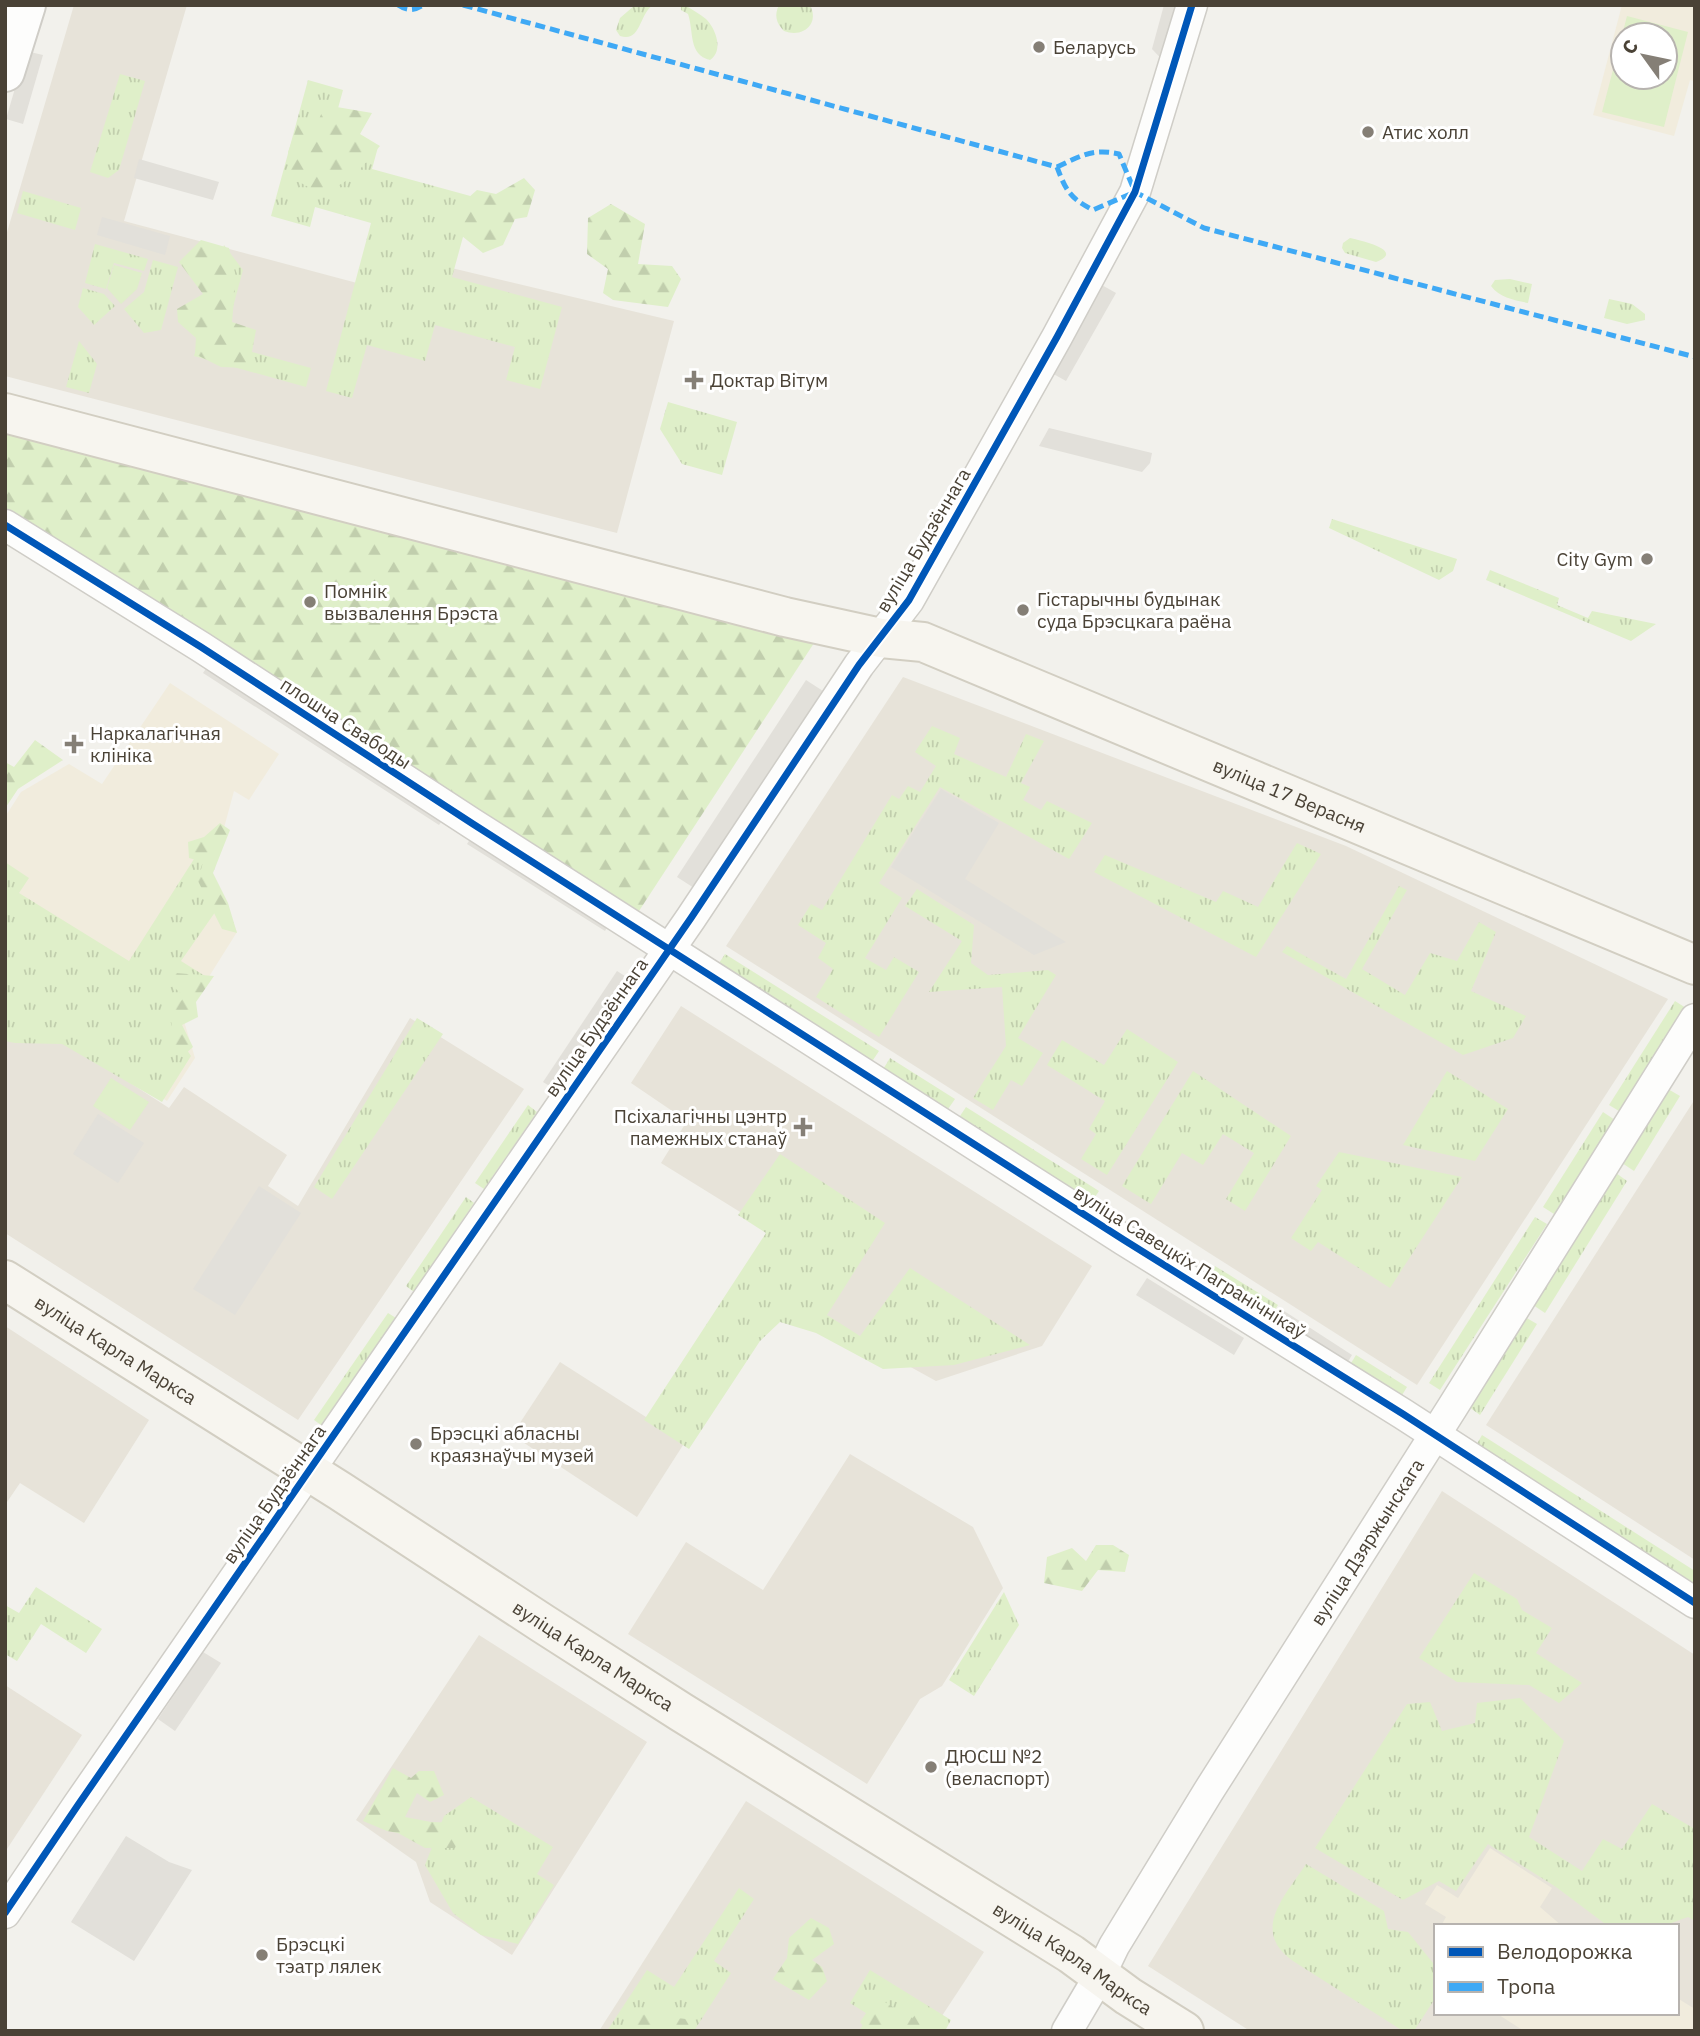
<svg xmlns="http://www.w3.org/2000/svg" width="1700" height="2036" font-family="'IBM Plex Sans',sans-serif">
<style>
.residential{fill:#e7e3d9;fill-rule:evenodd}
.education{fill:#f1ecdd;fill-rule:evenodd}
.grass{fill:url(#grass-tufts)}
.forest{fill:url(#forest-firs)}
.park{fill:#dfefc9;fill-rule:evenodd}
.parking{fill:#e2e0da}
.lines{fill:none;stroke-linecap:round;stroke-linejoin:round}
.minor-casing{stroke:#cfcdc7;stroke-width:33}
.tertiary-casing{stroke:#cfcdc7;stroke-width:42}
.secondary-casing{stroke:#d2cec2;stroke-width:42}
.minor{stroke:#fdfdfc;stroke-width:30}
.tertiary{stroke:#fdfdfc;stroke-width:38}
.secondary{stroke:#f7f5ef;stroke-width:38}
.quiet{stroke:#3fa9f5;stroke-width:5;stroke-dasharray:10 5;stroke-linecap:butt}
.cycleway-casing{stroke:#fff;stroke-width:11}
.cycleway{stroke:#0057b8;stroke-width:7}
.poi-dot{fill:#857f76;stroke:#fff;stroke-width:2.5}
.labels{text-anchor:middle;stroke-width:6;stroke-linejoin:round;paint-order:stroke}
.poi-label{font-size:19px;fill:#4a4236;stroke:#fff;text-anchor:start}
.street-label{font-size:19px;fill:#4a4236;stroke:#fff}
</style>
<defs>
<pattern id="grass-tufts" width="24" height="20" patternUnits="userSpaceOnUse" patternTransform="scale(1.75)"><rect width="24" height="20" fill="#dfefc9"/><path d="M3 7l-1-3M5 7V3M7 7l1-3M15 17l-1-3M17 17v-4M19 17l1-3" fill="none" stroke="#c1cead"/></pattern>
<pattern id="forest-firs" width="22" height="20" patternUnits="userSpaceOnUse" patternTransform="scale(1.75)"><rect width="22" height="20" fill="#dfefc9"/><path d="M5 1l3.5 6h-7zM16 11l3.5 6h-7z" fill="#c1cead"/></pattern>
</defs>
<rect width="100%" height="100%" fill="#f2f1ec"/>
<g class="residential">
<polygon points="74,5 187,5 124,221 357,283 368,248 674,321 617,533 5,376 5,239"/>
<polygon points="903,677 1346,846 1668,999 1417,1385 726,946"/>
<polygon points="5,1002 169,1108 184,1087 287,1155 268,1186 298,1206 410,1018 524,1089 298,1420 5,1233"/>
<polygon points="681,1006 1092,1266 1042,1346 936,1381 744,1275 771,1231 661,1163 687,1121 631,1083"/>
<polygon points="1695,1099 1695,1560 1486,1425"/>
<polygon points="5,1326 149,1420 84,1523 20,1483 5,1505"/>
<polygon points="560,1362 685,1442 637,1517 512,1435"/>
<polygon points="850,1454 973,1527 1003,1588 942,1686 920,1699 867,1784 628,1634 686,1542 763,1590"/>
<path d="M1442 1491 1695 1655V2031H1250L1148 1966ZM1436 1926H1677V2013H1436Z"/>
<polygon points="479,1635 647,1742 512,1955 430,1902 416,1862 356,1820"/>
<polygon points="5,1685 82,1735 5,1852"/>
<polygon points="746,1801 984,1952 932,2031 599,2031"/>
</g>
<g class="education">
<path d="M1622 5H1695V81L1690 80 1674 136 1593 115ZM1623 35H1665V77H1623Z"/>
<polygon points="170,683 279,754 249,800 234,791 212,872 237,932 183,1018 195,1058 167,1101 5,994 5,817 21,792 69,764 102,784"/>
<polygon points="1490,1848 1552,1888 1540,1907 1562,1926 1441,1926 1446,1917 1425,1904 1437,1885 1458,1898"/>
<polygon points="1677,1998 1695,2009 1695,2031 1524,2031 1496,2013 1677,2013"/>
</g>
<g class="grass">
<path d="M635 5H653C639 14 641 43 620 36L616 30 620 18Z"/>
<path d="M779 5H810C820 25 802 38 784 31 776 23 774 15 779 5Z"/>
<path d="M686 6C693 10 700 14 706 19 716 29 724 51 710 60 688 55 694 31 688 14L681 10V7Z"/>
<polygon points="120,74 145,81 119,170 108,178 90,172"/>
<polygon points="308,80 343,90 331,134 378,147 372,169 474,197 452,277 562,307 540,389 506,380 515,347 435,325 425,361 367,345 352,398 326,391 371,223 315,207 310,227 271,216"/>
<polygon points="23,191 81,208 75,230 17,213"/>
<path d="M1350 238C1358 240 1407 250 1376 262L1345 253 1342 248 1343 243Z"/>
<polygon points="95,244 148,259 144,271 114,263 106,289 85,283"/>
<polygon points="224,245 243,270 223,344 311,368 306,387 194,356"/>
<polygon points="153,260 178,267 161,330 144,333 124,309 144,292"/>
<path d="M1510 279 1532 284 1528 303C1514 300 1500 298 1491 286L1495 280Z"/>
<polygon points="83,288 104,294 115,306 94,325 78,307"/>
<polygon points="1609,299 1632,304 1645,314 1645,320 1627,324 1604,318"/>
<polygon points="79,341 97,364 89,393 66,387"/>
<polygon points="668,402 737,422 722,475 682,464 660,429"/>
<polygon points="1332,519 1457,559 1453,571 1439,580 1329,528"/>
<polygon points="1490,570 1559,598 1557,605 1588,618 1592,611 1656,624 1631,641 1486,580"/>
<polygon points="932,726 960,738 954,754 1006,777 1026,734 1044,741 1021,783 1030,787 1023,800 1041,810 1047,801 1092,823 1069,859 940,787 879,883 902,898 865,958 886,970 894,957 919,972 879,1037 816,997 833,969 818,958 826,943 798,925 811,904 822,910 892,795 899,799 908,786 920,792 936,766 915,752"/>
<polygon points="1297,843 1321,854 1256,957 1094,872 1105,855 1216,902 1223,891 1258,907"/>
<polygon points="201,848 218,908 181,961 205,976 173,1029 191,1056 162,1102 62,1044 15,1043 5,1041 5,862 29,878 19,893 129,961"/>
<polygon points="1399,886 1407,890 1362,969 1405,995 1430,953 1457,961 1479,922 1496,932 1471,991 1526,1016 1513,1038 1463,1055 1282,952 1287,946 1346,979"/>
<polygon points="917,889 974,925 971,963 988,975 1048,970 1056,975 1018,1038 1043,1053 1022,1086 1011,1080 993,1110 973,1098 1006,1046 1002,987 929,992 962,941 905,906"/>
<polygon points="725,954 879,1051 871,1063 717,966"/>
<polygon points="1675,1001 1686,1008 1619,1111 1609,1105"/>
<polygon points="417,1018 443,1034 332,1199 314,1187"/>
<polygon points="1127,1029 1178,1062 1107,1175 1081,1159 1096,1134 1089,1129 1105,1101 1047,1065 1062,1040 1104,1065"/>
<polygon points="890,1058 955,1099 946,1112 882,1071"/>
<polygon points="1193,1071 1291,1136 1245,1211 1226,1199 1254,1153 1223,1134 1203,1165 1182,1153 1151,1204 1122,1186"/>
<polygon points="1447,1071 1508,1109 1475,1161 1403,1145"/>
<polygon points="1668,1089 1680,1096 1634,1171 1622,1163"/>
<polygon points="528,1105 537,1112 484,1189 475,1183"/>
<polygon points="966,1107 1099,1191 1091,1203 958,1119"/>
<polygon points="1603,1112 1615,1120 1554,1214 1543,1207"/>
<polygon points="1339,1152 1462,1177 1390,1288 1318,1242 1311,1251 1291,1238 1322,1190 1316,1186"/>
<polygon points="780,1154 885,1223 827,1315 860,1336 910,1268 1030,1345 954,1365 883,1369 816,1333 780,1322 760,1341 689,1449 644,1420 766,1233 738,1215"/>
<polygon points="1616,1173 1627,1181 1545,1313 1533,1305"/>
<polygon points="466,1197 474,1203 414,1292 406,1286"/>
<polygon points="1535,1217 1547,1224 1440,1390 1429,1383"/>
<polygon points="1215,1266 1278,1305 1270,1318 1207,1279"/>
<polygon points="388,1313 396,1318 321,1425 314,1420"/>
<polygon points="1525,1317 1537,1324 1480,1415 1469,1407"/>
<polygon points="1356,1355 1407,1387 1399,1400 1348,1368"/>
<polygon points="1482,1435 1695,1571 1695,1587 1475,1447"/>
<polygon points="1474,1573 1517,1599 1522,1610 1552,1628 1536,1653 1582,1683 1559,1703 1529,1685 1457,1682 1419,1658"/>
<polygon points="36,1587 102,1629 86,1653 41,1624 17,1661 5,1654 5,1605 19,1613"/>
<polygon points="1004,1592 1019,1625 974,1696 949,1680"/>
<polygon points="1520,1698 1564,1741 1529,1837 1582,1871 1603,1839 1622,1849 1652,1804 1695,1829 1695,1921 1688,1917 1663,1926 1603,1926 1604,1923 1556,1887 1488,1844 1456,1891 1439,1881 1403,1900 1315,1848 1407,1704 1430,1702 1442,1731 1475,1723 1477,1703"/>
<polygon points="471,1797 553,1847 537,1874 554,1885 518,1944 481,1935 453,1913 425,1865 444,1816"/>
<path d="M1306 1864 1384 1911 1388 1929 1408 1932 1433 1963 1436 1989V1997L1414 2031H1403L1293 1961C1250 1931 1285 1896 1306 1864Z"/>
<polygon points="739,1888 754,1899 714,1961 731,1973 694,2031 607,2031 647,1970 674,1987"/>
<polygon points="870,1970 951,2020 945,2031 859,2031 869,2015 850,2003"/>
</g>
<g class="forest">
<polygon points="325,105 372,113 360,134 380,146 354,176 323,195 292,178 288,152 300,118 317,124"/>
<polygon points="524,178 535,190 527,217 515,219 503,245 483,253 457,232 458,207 477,190 496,194"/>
<polygon points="611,204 645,224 638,264 672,266 681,279 668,307 613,300 603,293 608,269 587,254 588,218"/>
<polygon points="201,240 229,248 236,277 232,322 256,330 249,368 221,367 195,354 196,338 178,322 177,309 203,294 179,262"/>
<polygon points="5,430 816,640 639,911 5,510"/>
<polygon points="35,740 63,760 18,789 6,807 5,762 14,767"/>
<polygon points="220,823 230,830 213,873 228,903 237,933 222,929 198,881 203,862 189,858 188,842 204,837"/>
<polygon points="175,973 214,976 196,1002 198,1017 182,1025 193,1047 184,1055 167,1036 172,1026 169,1012 185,997 168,982"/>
<polygon points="1096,1545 1113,1545 1129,1555 1125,1572 1098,1570 1082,1591 1044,1583 1047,1557 1072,1548 1086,1561"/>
<polygon points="393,1768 411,1778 419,1771 434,1771 444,1795 430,1802 417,1793 405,1817 431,1822 464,1823 455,1848 425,1848 398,1833 387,1831 363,1821"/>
<polygon points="811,1918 829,1928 834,1944 812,1960 822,1967 827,1981 809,2000 773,1979 787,1958 789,1938"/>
<polygon points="877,1997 912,2019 920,2008 940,2018 938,2031 867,2031 860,2022"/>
<polygon points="640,2014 695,2020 694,2031 630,2031"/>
</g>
<g class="park">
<path d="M1627 16 1688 32 1664 127 1602 112ZM1623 35H1665V77H1623Z"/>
<polygon points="114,265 142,273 137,289 121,304 107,288"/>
<polygon points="111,1078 149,1102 130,1130 93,1106"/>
</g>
<g class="parking">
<polygon points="1164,5 1192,5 1173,71 1152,49"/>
<polygon points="26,51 43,55 23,124 6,119"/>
<polygon points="139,159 219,182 213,200 134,178"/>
<polygon points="102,217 170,236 165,255 97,235"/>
<polygon points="1100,284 1116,293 1066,381 1050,372"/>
<polygon points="1049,428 1152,453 1150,463 1142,472 1039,446"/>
<polygon points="212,660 448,812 439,825 203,673"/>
<polygon points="806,680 823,691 694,888 677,877"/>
<polygon points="941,789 999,823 965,879 1066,942 1034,955 891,867"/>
<polygon points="476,830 613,917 605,931 467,844"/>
<polygon points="617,971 631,980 556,1090 543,1082"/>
<polygon points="98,1114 144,1143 118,1183 73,1154"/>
<polygon points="259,1186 301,1213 235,1315 193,1289"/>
<polygon points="1147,1278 1244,1338 1234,1355 1136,1295"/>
<polygon points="1281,1309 1352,1355 1344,1368 1272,1322"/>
<polygon points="203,1652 221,1663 175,1731 158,1719"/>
<polygon points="126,1836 169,1862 192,1870 134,1961 71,1922"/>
</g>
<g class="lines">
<g class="minor-casing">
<g id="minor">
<polyline points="5,525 201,647 473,824 1124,1240 1403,1414 1695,1603"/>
<polyline points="5,1913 78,1805 691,918 859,665 909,600 1057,337 1135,192 1192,5"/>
<path id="s1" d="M1067 2031 1100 1975 1114 1946 1208 1792 1452 1408 1695 1019"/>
</g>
</g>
<g class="tertiary-casing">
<polyline id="tertiary" points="5,72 26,5"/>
</g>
<g class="secondary-casing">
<g id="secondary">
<path id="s2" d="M5 413 785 617 881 638 923 642 1695 965"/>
<path id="s3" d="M5 1280 340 1491 542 1623 681 1712 1071 1954 1128 1996 1184 2031"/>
</g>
</g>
<use href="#minor" class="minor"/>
<use href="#tertiary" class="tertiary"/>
<use href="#secondary" class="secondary"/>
<g class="quiet">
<path d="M398 5C407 11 414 11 423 5"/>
<path d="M463 5 1057 167C1066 191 1070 198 1093 210L1135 192"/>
<path d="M1057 167C1080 156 1093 148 1119 154L1135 192 1204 228 1695 357"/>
</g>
<g class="cycleway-casing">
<g id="cycleway">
<polyline points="5,525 201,647 473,824 1124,1240 1403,1414 1695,1603"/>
<polyline points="5,1913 78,1805 691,918 859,665 909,600 1057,337 1135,192 1192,5"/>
</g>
</g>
<use href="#cycleway" class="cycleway"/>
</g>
<g class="poi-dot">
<circle cx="1039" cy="47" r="7"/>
<circle cx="1368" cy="132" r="7"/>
<path d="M690.5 369.5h7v7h7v7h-7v7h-7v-7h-7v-7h7z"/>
<circle cx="1647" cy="559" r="7"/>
<circle cx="310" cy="602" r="7"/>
<circle cx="1023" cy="610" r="7"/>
<path d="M70.5 733.5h7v7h7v7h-7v7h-7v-7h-7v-7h7z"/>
<path d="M799.5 1116.5h7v7h7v7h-7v7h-7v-7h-7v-7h7z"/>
<circle cx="416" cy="1444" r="7"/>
<circle cx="931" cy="1767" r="7"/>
<circle cx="262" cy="1955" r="7"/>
</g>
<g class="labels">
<g class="poi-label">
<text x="1053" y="54">Беларусь</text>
<text x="1382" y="139">Атис холл</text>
<text x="710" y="387">Доктар Вітум</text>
<text x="1633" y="566" text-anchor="end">City Gym</text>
<text x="324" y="598">Помнік<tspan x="324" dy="22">вызвалення Брэста</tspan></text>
<text x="1037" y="606">Гістарычны будынак<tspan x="1037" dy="22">суда Брэсцкага раёна</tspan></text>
<text x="90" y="740">Наркалагічная<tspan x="90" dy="22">клініка</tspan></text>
<text x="787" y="1123" text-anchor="end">Псіхалагічны цэнтр<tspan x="787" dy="22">памежных станаў</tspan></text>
<text x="430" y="1440">Брэсцкі абласны<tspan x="430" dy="22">краязнаўчы музей</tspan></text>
<text x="945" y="1763">ДЮСШ №2<tspan x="945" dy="22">(веласпорт)</tspan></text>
<text x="276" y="1951">Брэсцкі<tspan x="276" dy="22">тэатр лялек</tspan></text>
</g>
<g class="street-label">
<text transform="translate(923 540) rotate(-59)" y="7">вуліца Будзённага</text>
<text transform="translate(346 723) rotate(33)" y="7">плошча Свабоды</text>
<text dy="7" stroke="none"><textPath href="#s2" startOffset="1344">вуліца 17 Верасня</textPath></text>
<text transform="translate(596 1027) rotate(-55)" y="7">вуліца Будзённага</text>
<text transform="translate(1190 1262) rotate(32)" y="7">вуліца Савецкіх Пагранічнікаў</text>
<text dy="7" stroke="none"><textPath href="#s3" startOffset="131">вуліца Карла Маркса</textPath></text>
<text transform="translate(274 1494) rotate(-55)" y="7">вуліца Будзённага</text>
<text dy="7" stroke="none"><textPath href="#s1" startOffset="574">вуліца Дзяржынскага</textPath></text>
<text dy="7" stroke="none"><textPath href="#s3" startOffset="698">вуліца Карла Маркса</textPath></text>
<text dy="7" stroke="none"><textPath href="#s3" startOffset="1265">вуліца Карла Маркса</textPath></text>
</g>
</g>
<rect width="1700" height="2036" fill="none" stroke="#4a4236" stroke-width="14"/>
<rect x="1434" y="1924" width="245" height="91" fill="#ffffff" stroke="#b7b3af" stroke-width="2"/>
<rect x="1448" y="1947" width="35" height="10" fill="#0057b8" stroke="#b7b3af" stroke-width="2"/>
<text x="1497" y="1959" font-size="21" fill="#4a4236">Велодорожка</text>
<rect x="1448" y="1982" width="35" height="10" fill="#3fa9f5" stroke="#b7b3af" stroke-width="2"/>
<text x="1497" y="1994" font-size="21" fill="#4a4236">Тропа</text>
<g transform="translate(1644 56) rotate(303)"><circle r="33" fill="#ffffff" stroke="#b7b3af" stroke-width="2"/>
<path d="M0-5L12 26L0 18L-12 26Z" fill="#857f76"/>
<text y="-10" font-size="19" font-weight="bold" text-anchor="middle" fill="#4a4236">С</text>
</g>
</svg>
